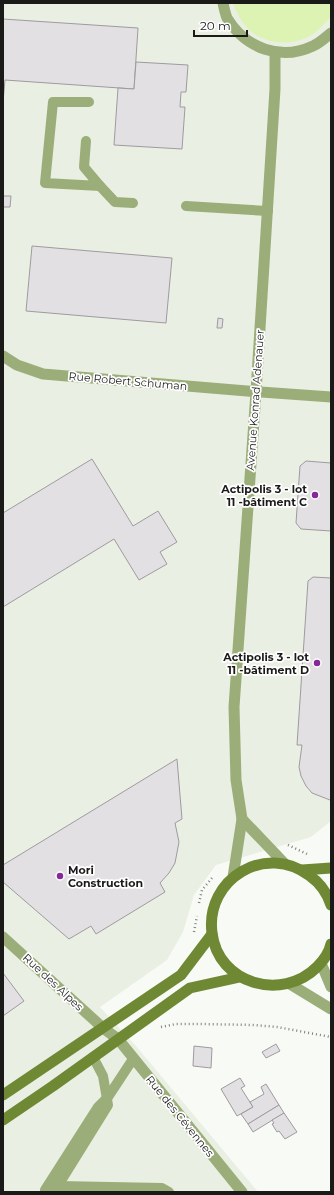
<svg xmlns="http://www.w3.org/2000/svg" width="334" height="1195" font-family="Montserrat,sans-serif">
<style>
.built{fill:#eaefe3}
.green{fill:#dcf3b3}
.building{fill:#e3e0e4;stroke:#9e9b9f}
.lines{fill:none;stroke-linecap:round;stroke-linejoin:round}
.path{stroke:#80827f;stroke-width:2.5;stroke-dasharray:1 3;stroke-linecap:butt}
.service{stroke:#9bae79;stroke-width:10}
.minor{stroke:#9bae79;stroke-width:11}
.secondary{stroke:#6f8834;stroke-width:11}
.poi-dot{fill:#832a97;stroke:#fff;stroke-width:1.5}
.labels{text-anchor:middle;stroke-width:3.5;stroke-linejoin:round;paint-order:stroke}
.street-label{font-size:11px;fill:#1a1b19;stroke:#fff}
.poi-label{font-size:11px;font-weight:bold;fill:#1a1b19;stroke:#fff;text-anchor:end}
</style>
<rect width="100%" height="100%" fill="#f8faf5"/>
<polygon class="built" points="3,3 331,3 331,821 311,837 216,865 194,895 183,932 167,960 100,1007 136,1046 258,1192 3,1192"/>
<path class="green" d="M233 3H331C331 7 332 12 331 15 330 19 326 22 323 25 307 45 274 48 253 33 243 26 237 14 233 3Z"/>
<g class="building">
<polygon points="3,19 138,28 134,89 5,80 3,102"/>
<polygon points="136,62 188,65 186,92 181,92 180,107 185,107 182,149 114,145 118,88 134,89"/>
<polygon points="3,196 11,196 10,207 3,207"/>
<polygon points="32,246 172,258 166,323 26,311"/>
<polygon points="218,318 223,319 222,328 217,328"/>
<polygon points="92,459 133,526 158,511 177,542 160,552 167,564 139,580 114,539 3,607 3,513"/>
<polygon points="306,461 331,463 331,531 301,529 296,523 300,466"/>
<polygon points="313,577 331,578 331,800 330,800 312,793 306,786 301,776 299,767 302,745 297,745 308,581"/>
<polygon points="177,759 182,819 175,823 179,842 175,863 169,873 160,883 165,892 96,934 91,926 69,939 3,882 3,865"/>
<polygon points="3,973 24,1001 3,1016"/>
<polygon points="276,1044 280,1051 266,1058 262,1052"/>
<polygon points="194,1046 212,1048 211,1068 193,1066"/>
<polygon points="240,1078 245,1086 241,1088 253,1107 237,1116 221,1089"/>
<polygon points="266,1084 279,1105 248,1124 241,1114 253,1107 250,1102 264,1094 261,1087"/>
<polygon points="279,1105 284,1113 253,1132 248,1124"/>
<polygon points="284,1113 297,1132 285,1139 279,1131 277,1132 272,1124 274,1123 272,1120"/>
</g>
<g class="lines">
<g class="path">
<polyline points="288,845 307,854"/>
<polyline points="199,903 202,890 212,878"/>
<polyline points="194,932 197,916"/>
<polyline points="161,1027 176,1024 200,1024 254,1025 277,1027 331,1037"/>
</g>
<g class="service">
<polyline points="86,141 84,167 100,186 45,183 53,102 89,102"/>
<polyline points="100,186 115,202 133,203"/>
<polyline points="186,206 268,211"/>
<polyline points="59,1186 162,1188 169,1192"/>
<polyline points="45,1192 45,1190 98,1107 108,1097 133,1059"/>
<polyline points="54,1192 108,1105 103,1076 93,1057"/>
</g>
<g class="minor">
<path d="M223 3C224 8 225 13 227 18 246 49 281 61 313 46 320 43 326 37 331 33"/>
<polyline points="3,356 17,365 43,374 247,391 331,397"/>
<polyline points="242,819 284,863"/>
<polyline points="233,877 242,819 236,780 234,707 256,392 275,89 275,52"/>
<polyline points="3,937 103,1028 118,1039 242,1192"/>
<polyline points="321,963 331,987"/>
<polyline points="290,984 331,1009"/>
</g>
<g class="secondary">
<polyline points="302,870 331,868"/>
<path d="M331 905C327 893 320 883 310 876 266 842 205 879 212 933 218 984 282 1002 317 967 323 961 329 953 331 944"/>
<polyline points="3,1095 181,975 212,934"/>
<polyline points="3,1120 53,1086 190,988 240,977"/>
</g>
</g>
<g class="poi-dot">
<circle cx="315" cy="495" r="4"/>
<circle cx="317" cy="663" r="4"/>
<circle cx="60" cy="876" r="4"/>
</g>
<g class="labels">
<g class="street-label">
<text transform="translate(128 381) rotate(5)" y="4">Rue Robert Schuman</text>
<text transform="translate(255 400) rotate(-86)" y="4">Avenue Konrad Adenauer</text>
<text transform="translate(53 982) rotate(43)" y="4">Rue des Alpes</text>
<text transform="translate(180 1116) rotate(51)" y="4">Rue des Cévennes</text>
</g>
<g class="poi-label">
<text x="307" y="493">Actipolis 3 - lot<tspan x="307" dy="13">11 -bâtiment C</tspan></text>
<text x="309" y="661">Actipolis 3 - lot<tspan x="309" dy="13">11 -bâtiment D</tspan></text>
<text x="68" y="874" text-anchor="start">Mori<tspan x="68" dy="13">Construction</tspan></text>
</g>
</g>
<rect width="334" height="1195" fill="none" stroke="#1a1b19" stroke-width="8"/>
<path d="M194 30v6h53v-6" fill="none" stroke="#1a1b19" stroke-width="2"/>
<text x="200" y="30" font-size="12" fill="#1a1b19" stroke="#ffffff" stroke-width="3" paint-order="stroke">20 m</text>
</svg>
